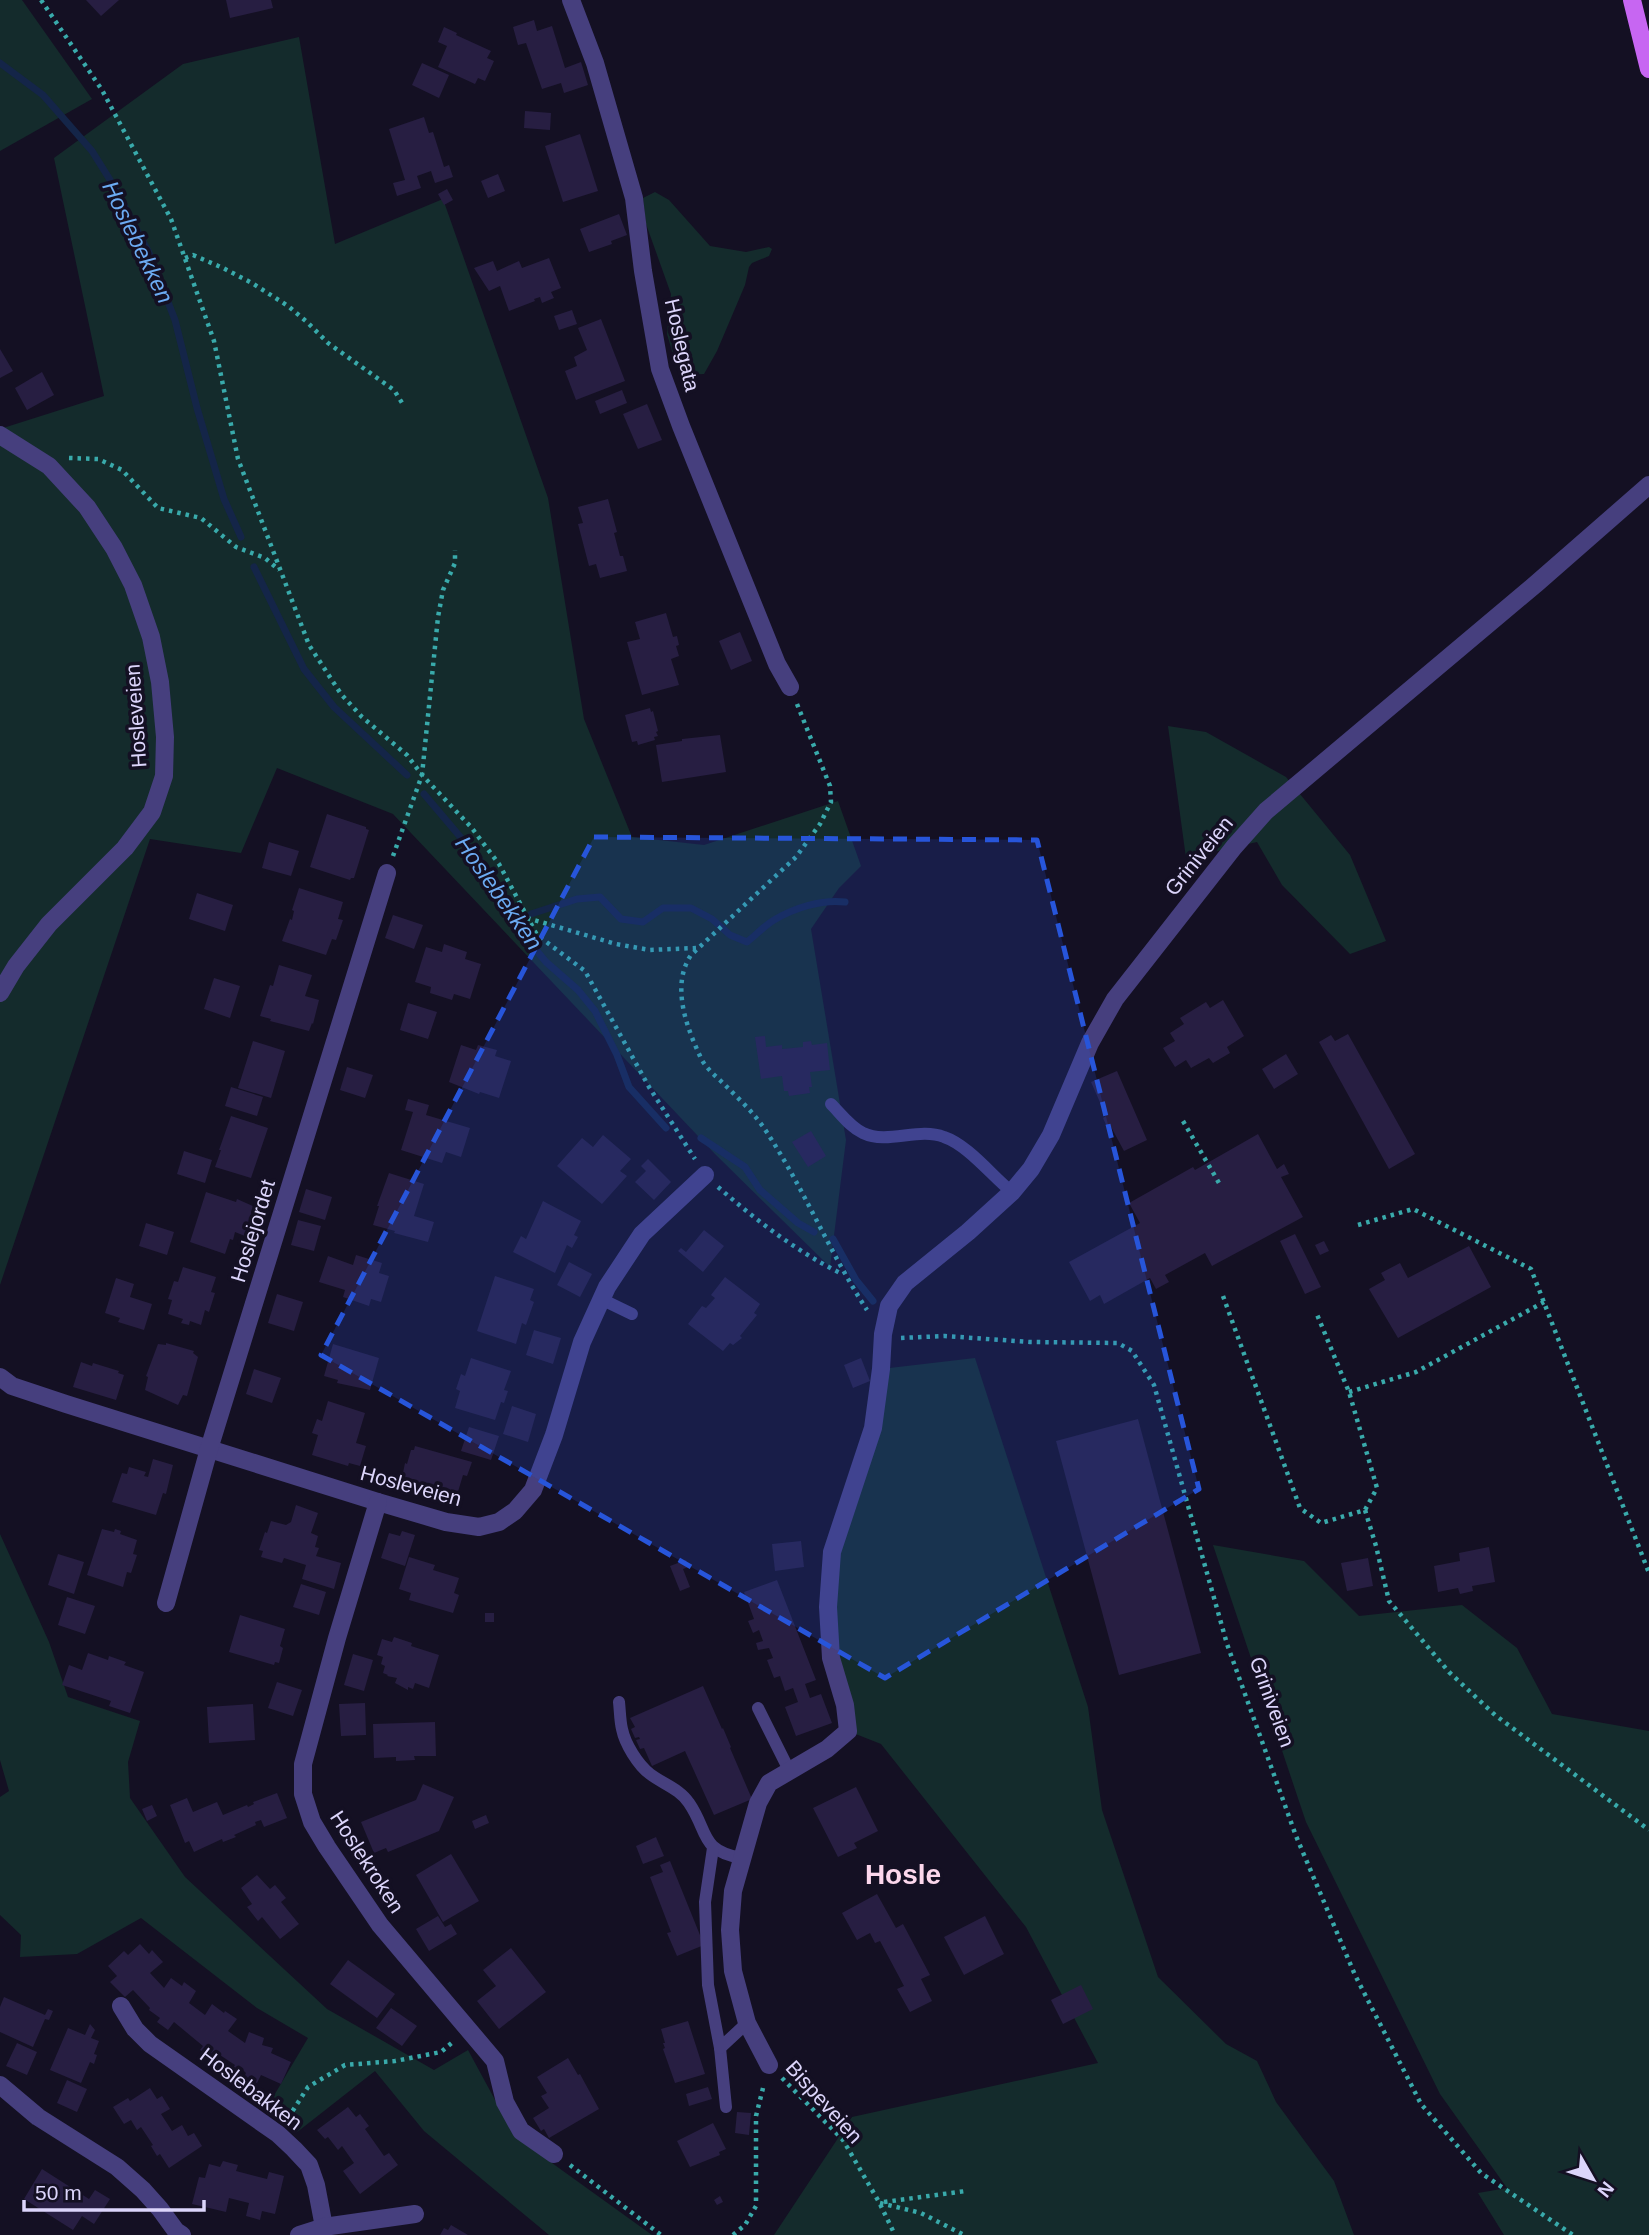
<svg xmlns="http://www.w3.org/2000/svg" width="1649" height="2235" font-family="Helvetica,sans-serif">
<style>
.green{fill:#142b2c}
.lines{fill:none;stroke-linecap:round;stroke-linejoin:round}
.stream{stroke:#142548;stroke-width:7}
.building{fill:#271e42}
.path{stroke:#39aaab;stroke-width:4.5;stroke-dasharray:3.5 5;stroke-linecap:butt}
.lane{stroke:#463f7e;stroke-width:12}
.street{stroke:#463f7e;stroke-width:18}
.primary{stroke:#c766f2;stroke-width:18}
.marked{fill:#2755da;fill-opacity:0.2;stroke:#2755da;stroke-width:5;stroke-dasharray:14 9;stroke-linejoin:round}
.labels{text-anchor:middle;stroke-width:7;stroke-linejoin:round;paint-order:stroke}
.street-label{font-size:21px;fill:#dcd5fb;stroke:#141023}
.water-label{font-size:23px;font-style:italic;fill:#6cabf3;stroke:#141023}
.district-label{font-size:28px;font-weight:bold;fill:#fcd7ec;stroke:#141023}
</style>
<rect width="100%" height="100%" fill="#141023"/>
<g class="green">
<polygon points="0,0 22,0 92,99 0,151"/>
<polygon points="299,37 335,244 443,199 548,498 584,719 632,837 704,845 838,801 861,866 839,888 811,929 846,1140 830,1267 715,1154 393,814 277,768 241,853 150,839 0,1285 0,429 104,396 54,158 183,64"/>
<polygon points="655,192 669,200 710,246 746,252 769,247 772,249 769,256 752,263 749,267 745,285 717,351 704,374 679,375 667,334 671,294 646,224 643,198"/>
<polygon points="1168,726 1206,732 1286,777 1350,855 1386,941 1350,954 1282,885 1257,842 1186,858"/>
<polygon points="975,1358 1088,1707 1102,1810 1158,1977 1226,2044 1257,2061 1276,2102 1334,2181 1354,2235 774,2235 852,2117 1098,2063 1026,1927 881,1744 848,1731 828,1607 881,1369"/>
<polygon points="0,1534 49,1642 68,1697 140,1721 128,1762 130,1798 185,1877 327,2009 434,2070 468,2050 507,2122 545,2158 652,2235 549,2235 424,2131 375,2071 296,2133 266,2109 308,2038 257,2008 141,1918 77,1954 20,1957 21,1935 0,1915 0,1797 9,1791 0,1760"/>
<polygon points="1213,1545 1304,1561 1359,1616 1462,1605 1517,1648 1552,1714 1649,1731 1649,2235 1504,2235 1478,2193 1507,2188 1440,2094 1306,1822"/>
</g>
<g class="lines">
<g class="stream">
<polyline points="0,63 43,95 92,151 112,183 149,253 175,320 197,408 224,499 241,537"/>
<polyline points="254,567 304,669 334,707 407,775"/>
<polyline points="424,794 479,859 494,884 506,909 527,939 546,962 578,990 595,1011 617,1055 629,1087 666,1128"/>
<path d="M531 914 577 899 600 897 621 919 643 922 663 908H691L712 919 730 935 747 942C756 935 764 926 774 920 794 908 822 899 845 902"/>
<polyline points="701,1138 745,1167 760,1190 798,1223 814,1232"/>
<polyline points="833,1239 856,1280 873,1301"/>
</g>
</g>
<g class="building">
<polygon points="86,0 119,0 101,16"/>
<polygon points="226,0 271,0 273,8 230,18"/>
<polygon points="534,20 537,31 552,26 565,68 581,62 588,85 564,93 561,83 542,89 526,43 518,45 513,27"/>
<polygon points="444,27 457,33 456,35 491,51 487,58 494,61 485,81 478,78 475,84 438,67 447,46 438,42"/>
<polygon points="422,63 449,75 439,98 412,85"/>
<polygon points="525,111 551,113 550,130 524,128"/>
<polygon points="424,117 429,133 433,132 444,167 449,165 453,177 435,183 431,171 417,176 421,188 397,196 393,183 405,180 389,129"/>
<polygon points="580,134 598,191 563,202 545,146"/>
<polygon points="498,174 505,191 488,198 481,181"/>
<polygon points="447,189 453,200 444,205 438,194"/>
<polygon points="619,214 627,235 611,241 612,244 589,252 580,229"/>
<polygon points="549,258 561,288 551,292 554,298 542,303 540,297 534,299 535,301 509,311 500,286 489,291 474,268 493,261 497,271 519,261 522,268"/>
<polygon points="572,310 577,324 559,330 554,316"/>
<polygon points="601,319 625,381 576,400 565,371 577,366 574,357 587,350 578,328"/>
<polygon points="0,349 13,371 0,378"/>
<polygon points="42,372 54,395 27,410 15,388"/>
<polygon points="622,390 627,403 600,414 595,401"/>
<polygon points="647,404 662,440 638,449 623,414"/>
<polygon points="608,499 617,532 614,533 620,556 623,556 627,571 600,578 596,564 589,566 578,524 583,523 578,507"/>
<polygon points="666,613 673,637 677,636 679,645 676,646 679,656 671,659 679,685 642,695 627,642 640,639 635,622"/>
<polygon points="740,632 752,661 731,670 719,641"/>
<polygon points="650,708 651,712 653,711 658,731 656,732 658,736 654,737 655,740 638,745 637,741 632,742 625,715"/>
<polygon points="720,735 726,772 662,782 656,745 682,741 682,739"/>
<polygon points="327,814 366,827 366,829 369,830 354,878 351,878 350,880 310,867"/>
<polygon points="269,842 299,851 291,876 262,868"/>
<polygon points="299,888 343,902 338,919 343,920 336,940 332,939 326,955 282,941 290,919 292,920 294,911 292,910"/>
<polygon points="197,893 233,905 225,931 189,919"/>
<polygon points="393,915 423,925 414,949 385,938"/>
<polygon points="444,944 467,952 465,959 481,964 470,999 454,994 452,1000 430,993 431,987 415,982 426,947 442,952"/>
<polygon points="279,965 312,975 305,996 319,1000 313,1024 312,1023 309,1031 270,1021 271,1019 260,1016 270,985 273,986"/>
<polygon points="214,978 240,986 230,1018 204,1009"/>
<polygon points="1223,1000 1244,1036 1227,1047 1230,1053 1213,1063 1209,1058 1191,1068 1186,1060 1175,1067 1163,1048 1175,1041 1170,1033 1184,1024 1180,1018 1206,1002 1210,1008"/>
<polygon points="408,1003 437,1012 428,1039 400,1030"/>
<polygon points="1348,1034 1415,1154 1389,1169 1319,1042 1331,1035 1335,1041"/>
<polygon points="765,1036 766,1047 782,1045 782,1049 803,1047 803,1042 811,1041 812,1045 827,1043 830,1070 810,1072 812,1087 809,1087 810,1093 789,1096 788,1091 784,1091 782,1076 761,1079 755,1037"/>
<polygon points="253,1041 285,1051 271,1098 238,1088"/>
<polygon points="461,1045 476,1050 478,1045 497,1050 495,1056 511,1061 499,1098 480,1092 479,1094 449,1082"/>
<polygon points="1286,1054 1298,1074 1274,1089 1262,1069"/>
<polygon points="347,1067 373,1075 365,1098 340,1090"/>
<polygon points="1117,1071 1147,1140 1124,1151 1110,1125 1107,1127 1103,1118 1106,1116 1091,1082"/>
<polygon points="231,1087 263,1097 257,1116 225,1106"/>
<polygon points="408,1099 429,1105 426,1115 470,1128 461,1157 446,1152 442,1163 401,1150 413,1112 405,1110"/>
<polygon points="231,1116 268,1128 251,1178 215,1167 221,1150 219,1150"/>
<polygon points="811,1131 826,1156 808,1167 792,1142"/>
<polygon points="1258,1134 1277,1169 1284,1164 1289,1174 1281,1177 1303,1217 1212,1266 1205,1253 1165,1275 1169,1282 1156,1289 1150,1278 1104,1304 1100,1295 1090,1301 1069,1262 1140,1223 1129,1203 1193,1167 1195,1170"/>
<polygon points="603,1135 631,1159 620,1171 627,1176 602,1204 557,1166 582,1138 593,1147"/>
<polygon points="184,1151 212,1160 205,1183 177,1174"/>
<polygon points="648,1159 671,1182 654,1200 635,1182 646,1171 641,1166"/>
<polygon points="389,1173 424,1184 414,1216 434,1222 428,1242 394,1233 395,1231 373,1225 379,1206 377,1206"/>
<polygon points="306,1189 332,1197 325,1220 299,1212"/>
<polygon points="206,1192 236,1202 237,1199 255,1207 245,1236 235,1232 233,1240 230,1239 225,1254 190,1242"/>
<polygon points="543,1201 581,1221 574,1235 578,1237 572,1248 567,1245 555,1273 513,1252 521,1236 526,1239"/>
<polygon points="298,1220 321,1226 314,1251 291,1245"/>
<polygon points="146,1223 174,1232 167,1255 139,1246"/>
<polygon points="704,1230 724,1246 703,1272 678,1251 681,1248 686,1252"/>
<polygon points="1295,1234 1321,1287 1305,1294 1280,1241"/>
<polygon points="1324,1241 1329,1251 1320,1255 1315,1245"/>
<polygon points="1469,1246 1491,1287 1398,1338 1369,1289 1385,1280 1381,1273 1400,1263 1408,1278"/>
<polygon points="356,1255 382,1263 379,1273 389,1276 381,1302 371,1299 369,1306 343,1297 345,1290 319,1282 328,1256 353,1265"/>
<polygon points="569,1262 592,1274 580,1297 557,1285"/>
<polygon points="183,1267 216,1277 211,1292 215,1293 209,1312 205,1310 201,1325 190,1321 189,1325 181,1323 183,1319 168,1314 172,1300 168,1299 174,1281 178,1282"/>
<polygon points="495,1276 534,1289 530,1300 534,1302 526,1325 522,1323 516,1344 477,1331"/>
<polygon points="725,1277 760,1304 754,1313 757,1315 740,1336 742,1338 733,1345 730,1343 723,1351 688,1324 702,1306 706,1308 715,1298 711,1295"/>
<polygon points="116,1278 134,1284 130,1297 152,1304 144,1330 118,1322 120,1318 105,1313"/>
<polygon points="277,1294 303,1302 294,1331 268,1323"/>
<polygon points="534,1330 561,1338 553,1364 526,1355"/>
<polygon points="166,1343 194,1351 193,1353 198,1357 187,1396 183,1395 178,1405 145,1390 148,1377 146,1376 158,1344 166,1345"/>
<polygon points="333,1344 379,1358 370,1390 337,1383 338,1380 324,1376"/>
<polygon points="471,1358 511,1371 504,1390 508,1391 504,1403 501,1402 495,1420 455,1408 460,1391 456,1389 461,1374 465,1376"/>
<polygon points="861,1358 870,1381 853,1388 844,1365"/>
<polygon points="81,1362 92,1366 93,1363 119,1371 118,1373 124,1375 116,1400 73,1387"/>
<polygon points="254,1369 281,1378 272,1403 246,1394"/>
<polygon points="328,1401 365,1413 356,1443 366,1446 360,1466 349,1463 348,1466 312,1455 318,1435 312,1433 317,1419 322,1421"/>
<polygon points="512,1406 536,1414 528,1442 503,1434"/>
<polygon points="1138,1419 1201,1653 1119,1675 1056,1441"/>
<polygon points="469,1427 499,1436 491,1460 461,1451"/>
<polygon points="415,1446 472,1462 467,1476 463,1475 457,1495 454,1494 453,1498 418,1487 419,1483 402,1478 405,1463 407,1464 411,1450 414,1450"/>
<polygon points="153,1459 173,1465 166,1494 163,1493 156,1515 112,1502 122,1473 127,1474 129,1467 146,1472 144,1476 148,1477"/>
<polygon points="296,1505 318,1513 311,1533 318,1536 315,1547 319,1548 316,1556 341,1563 334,1589 302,1579 306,1565 284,1558 282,1563 261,1557 263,1551 259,1550 265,1532 267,1533 271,1521 286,1525 291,1522"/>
<polygon points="102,1529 114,1532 115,1529 121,1531 120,1534 137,1540 133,1554 137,1555 131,1573 127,1572 123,1587 87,1575"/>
<polygon points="402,1531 415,1535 405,1566 381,1558 389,1533 400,1536"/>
<polygon points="801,1541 804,1567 775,1571 772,1544"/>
<polygon points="1489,1547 1495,1582 1472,1586 1473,1591 1460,1594 1458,1588 1438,1592 1434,1566 1460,1561 1459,1553"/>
<polygon points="58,1554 84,1562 74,1594 48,1585"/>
<polygon points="409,1557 435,1565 433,1570 459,1578 454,1593 459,1595 453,1613 409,1600 411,1593 399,1589"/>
<polygon points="1368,1558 1373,1586 1347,1591 1341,1563"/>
<polygon points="686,1560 688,1567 683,1569 690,1587 680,1591 670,1566"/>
<polygon points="777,1580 816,1680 805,1684 810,1698 821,1694 832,1723 796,1736 785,1707 798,1702 793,1688 785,1691 780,1676 774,1678 767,1660 773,1658 769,1648 758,1650 756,1643 763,1641 759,1630 753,1633 748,1621 754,1619 744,1592"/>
<polygon points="301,1584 326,1592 319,1615 293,1607"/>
<polygon points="67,1597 95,1606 85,1634 58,1625"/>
<rect x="485" y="1613" width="9" height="9"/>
<polygon points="240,1615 285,1629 280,1646 283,1648 279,1663 275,1662 274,1665 229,1652"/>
<polygon points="394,1637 412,1643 411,1646 439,1655 429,1688 415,1683 413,1689 408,1687 408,1690 395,1683 397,1678 387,1676 388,1675 383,1673 385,1666 381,1664 383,1657 377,1655 382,1639 392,1642"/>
<polygon points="88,1653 108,1660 109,1656 126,1662 124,1665 144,1672 130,1713 109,1706 111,1701 62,1685 69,1665 82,1670"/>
<polygon points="353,1654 373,1660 364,1691 344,1685"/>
<polygon points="277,1682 302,1690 293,1716 268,1708"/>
<polygon points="703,1686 722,1729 723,1728 731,1747 730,1748 752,1799 714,1815 685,1751 652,1766 644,1748 640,1749 636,1740 640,1739 639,1737 635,1738 631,1729 635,1727 630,1718"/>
<polygon points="365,1703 366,1735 341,1736 339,1704"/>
<polygon points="253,1704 255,1740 209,1743 207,1707"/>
<polygon points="435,1722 436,1756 414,1756 415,1760 396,1761 396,1757 374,1758 373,1724"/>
<polygon points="423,1784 454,1797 439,1831 388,1852 386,1848 374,1853 361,1822 416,1800"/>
<polygon points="856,1787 878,1831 854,1843 857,1848 838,1857 813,1808"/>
<polygon points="277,1793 287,1818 264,1827 261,1820 255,1822 256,1825 234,1835 236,1837 223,1842 222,1839 194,1852 189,1841 185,1843 170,1805 187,1798 193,1812 217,1802 223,1815 247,1805 248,1807 254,1804 253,1802"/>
<polygon points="152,1805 157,1816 147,1821 142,1809"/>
<polygon points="486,1815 489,1823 475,1829 472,1821"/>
<polygon points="656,1837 664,1856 643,1864 636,1846"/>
<polygon points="451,1854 479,1901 443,1922 416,1875"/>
<polygon points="670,1861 704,1945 677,1956 667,1933 671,1932 650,1877 663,1872 660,1865"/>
<polygon points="257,1875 270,1889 275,1885 286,1898 281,1902 299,1924 280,1939 262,1917 258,1921 247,1907 252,1904 241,1888"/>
<polygon points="877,1894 896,1928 903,1924 930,1975 921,1979 932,2001 910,2012 897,1989 904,1986 880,1941 875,1943 870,1933 857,1940 842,1913"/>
<polygon points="438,1916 445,1927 451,1924 457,1934 429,1951 416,1929"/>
<polygon points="985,1916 1004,1954 964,1975 944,1937"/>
<polygon points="140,1944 149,1954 152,1950 163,1962 150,1973 164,1988 171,1978 182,1986 184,1982 196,1991 189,2003 205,2015 212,2004 224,2013 225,2011 237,2019 228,2031 245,2043 249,2032 264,2038 262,2045 273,2048 271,2053 291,2062 281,2084 261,2075 257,2083 244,2077 246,2073 243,2070 233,2068 235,2065 214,2051 209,2056 200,2050 203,2046 174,2022 168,2030 157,2022 160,2018 149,2010 150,2008 133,1990 125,1997 110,1982 117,1976 108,1966 124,1951 128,1955"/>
<polygon points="511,1948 546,1992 499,2029 477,2001 496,1986 483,1970"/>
<polygon points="348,1960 395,1994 377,2018 330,1984"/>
<polygon points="1081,1985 1093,2009 1063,2024 1051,2000"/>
<polygon points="4,1997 45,2015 48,2009 53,2011 49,2020 45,2019 33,2047 0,2032 0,2007"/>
<polygon points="391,2008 417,2026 402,2046 376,2028"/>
<polygon points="688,2021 705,2074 675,2083 663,2049 665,2048 663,2043 665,2043 661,2029"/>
<polygon points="90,2024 95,2030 91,2038 99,2041 94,2054 97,2055 94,2064 90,2062 81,2083 50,2070 68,2028 85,2035"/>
<polygon points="17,2043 37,2052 27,2075 6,2066"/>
<polygon points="568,2058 578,2075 580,2074 599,2109 549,2138 544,2129 541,2131 533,2118 549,2108 541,2096 547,2093 537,2077"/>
<polygon points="67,2080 87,2089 77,2112 57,2103"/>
<polygon points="708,2087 712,2099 689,2106 686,2094"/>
<polygon points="150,2088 157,2099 162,2096 170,2109 161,2114 172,2131 182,2125 188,2136 194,2133 202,2146 169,2168 160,2154 157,2156 151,2146 153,2145 141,2127 137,2130 131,2120 124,2124 113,2107 128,2098 130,2101"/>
<polygon points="348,2107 356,2117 360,2114 369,2126 365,2129 384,2156 389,2153 398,2165 360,2194 343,2171 354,2163 342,2146 338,2150 328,2137 325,2139 317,2130"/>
<polygon points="737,2112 751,2113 749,2135 735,2133"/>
<polygon points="713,2123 726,2149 719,2152 720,2155 690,2167 677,2141"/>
<polygon points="223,2161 238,2165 236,2171 267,2179 269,2172 284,2176 275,2214 262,2211 260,2220 246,2216 249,2203 229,2198 226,2212 192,2204 199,2177 205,2178 209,2164 220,2167"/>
<polygon points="42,2169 89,2199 95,2190 110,2199 94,2224 82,2216 73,2230 24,2199"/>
<polygon points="720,2196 723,2202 717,2205 714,2200"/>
<polygon points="451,2225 468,2235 440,2235 444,2228 448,2230"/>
</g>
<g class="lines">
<g class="path">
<polyline points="41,0 102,90 171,219 214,341 238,459 309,645 341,694 362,717 407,755 422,775 471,827 499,864 537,935 585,971 649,1087 695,1159"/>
<polyline points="185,258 193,255 223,268 252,283 288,306 307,322 328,343 394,390 404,406"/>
<polyline points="69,458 98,459 122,470 158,508 201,518 236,547 265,558 279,570"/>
<path d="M797 704 830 786 831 802 820 824 796 857 691 955C671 985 686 1026 700 1056 705 1068 716 1076 725 1085 738 1098 753 1112 764 1128 803 1186 829 1252 867 1310"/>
<polyline points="393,856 422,775 438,617 443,590 455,563 455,550"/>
<polyline points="527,918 616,944 650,950 696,948"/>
<polyline points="1183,1121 1219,1183"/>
<path d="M718 1187C757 1221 796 1251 842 1274"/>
<polyline points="1358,1225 1413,1209 1531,1269 1649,1573"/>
<polyline points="1223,1296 1300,1508 1321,1523 1365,1510 1377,1488 1349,1392 1316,1312"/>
<polyline points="901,1338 945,1336 1030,1342 1118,1343 1132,1351 1154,1385 1227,1644 1296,1836 1355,1975 1421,2104 1481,2173 1573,2235"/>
<polyline points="1349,1392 1416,1372 1544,1302"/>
<polyline points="1365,1510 1376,1546 1389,1601 1449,1672 1495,1715 1649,1830"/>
<polyline points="782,2078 843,2140 879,2202 895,2235"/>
<polyline points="288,2118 308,2087 345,2065 395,2061 441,2052 454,2041"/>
<polyline points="570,2165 661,2235"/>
<polyline points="884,2202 966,2191"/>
<polyline points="880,2203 921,2213 964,2235"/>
<polyline points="733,2235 745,2225 756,2206 756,2116 764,2084"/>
</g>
<g class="lane">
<path d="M831 1104C841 1114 850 1127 863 1133 888 1145 918 1127 944 1137 968 1145 992 1176 1012 1192"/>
<polyline points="601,1299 632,1314"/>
<path d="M619 1702C620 1711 620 1721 622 1729 625 1744 638 1765 650 1774 663 1784 680 1789 689 1803 709 1832 699 1850 741 1858"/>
<polyline points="758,1708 789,1770"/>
<polyline points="713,1848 705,1902 708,1985 720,2048 726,2107"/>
<polyline points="720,2048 747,2023"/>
</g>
<g class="street">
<polyline points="571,0 595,63 634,198 643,271 660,369 681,426 777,664 790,687"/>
<polyline points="0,435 49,466 87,507 114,548 133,585 151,637 160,682 165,737 164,776 152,812 125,848 49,924 16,966 0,993"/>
<polyline points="0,1377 12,1386 66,1404 378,1502 446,1522 479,1527 499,1522 515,1511 533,1490 554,1435 582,1342 607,1287 642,1234 705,1175"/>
<polyline points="378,1502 337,1638 303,1764 303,1794 312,1822 327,1847 380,1925 495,2061 505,2102 521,2131 554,2154"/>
<polyline points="166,1603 209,1449 387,873"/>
<polyline points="121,2006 135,2029 150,2044 278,2134 294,2149 309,2165 316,2185 324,2227"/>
<polyline points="769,2065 747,2023 733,1971 730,1930 733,1891 758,1803 769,1783 827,1749 848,1731 845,1705 831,1658 828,1607 832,1552 873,1428 881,1369 883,1334 889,1306 905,1283 968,1232 1012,1192 1031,1169 1051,1135 1090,1043 1115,999 1234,847 1266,811 1537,583 1649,485"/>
<polyline points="0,2085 38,2117 117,2167 143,2190 160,2209 176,2231 182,2235"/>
<polyline points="299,2235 324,2227 415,2214"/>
</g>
<polyline class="primary" points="1632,0 1649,69"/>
</g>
<path class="marked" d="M594 837 1037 840 1199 1489 885 1678 321 1355Z"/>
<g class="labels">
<g class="street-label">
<text transform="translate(682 345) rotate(77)" y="7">Hoslegata</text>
<text transform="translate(136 716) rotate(-94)" y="7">Hosleveien</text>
<text transform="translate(1199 856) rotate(-51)" y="7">Griniveien</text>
<text transform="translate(253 1231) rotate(-73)" y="7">Hoslejordet</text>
<text transform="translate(411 1486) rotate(15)" y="7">Hosleveien</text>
<text transform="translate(1272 1702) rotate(70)" y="7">Griniveien</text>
<text transform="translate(367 1862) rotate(57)" y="7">Hoslekroken</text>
<text transform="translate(251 2089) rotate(37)" y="7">Hoslebakken</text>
<text transform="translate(824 2102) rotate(48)" y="7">Bispeveien</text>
</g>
<g class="water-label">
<text transform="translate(138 242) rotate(64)" y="8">Hoslebekken</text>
<text transform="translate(499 893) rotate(55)" y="8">Hoslebekken</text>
</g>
<g class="district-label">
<text x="903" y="1884">Hosle</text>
</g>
</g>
<g transform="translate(1593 2179) rotate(129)" stroke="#141023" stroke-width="5" paint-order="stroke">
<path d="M0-5L12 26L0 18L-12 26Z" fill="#dcd5fb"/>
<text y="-10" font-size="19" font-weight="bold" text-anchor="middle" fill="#dcd5fb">N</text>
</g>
<path d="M24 2200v10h180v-10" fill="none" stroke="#dcd5fb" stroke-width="3.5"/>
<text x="35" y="2200" font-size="21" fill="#dcd5fb" stroke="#141023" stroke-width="5" paint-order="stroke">50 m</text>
</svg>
